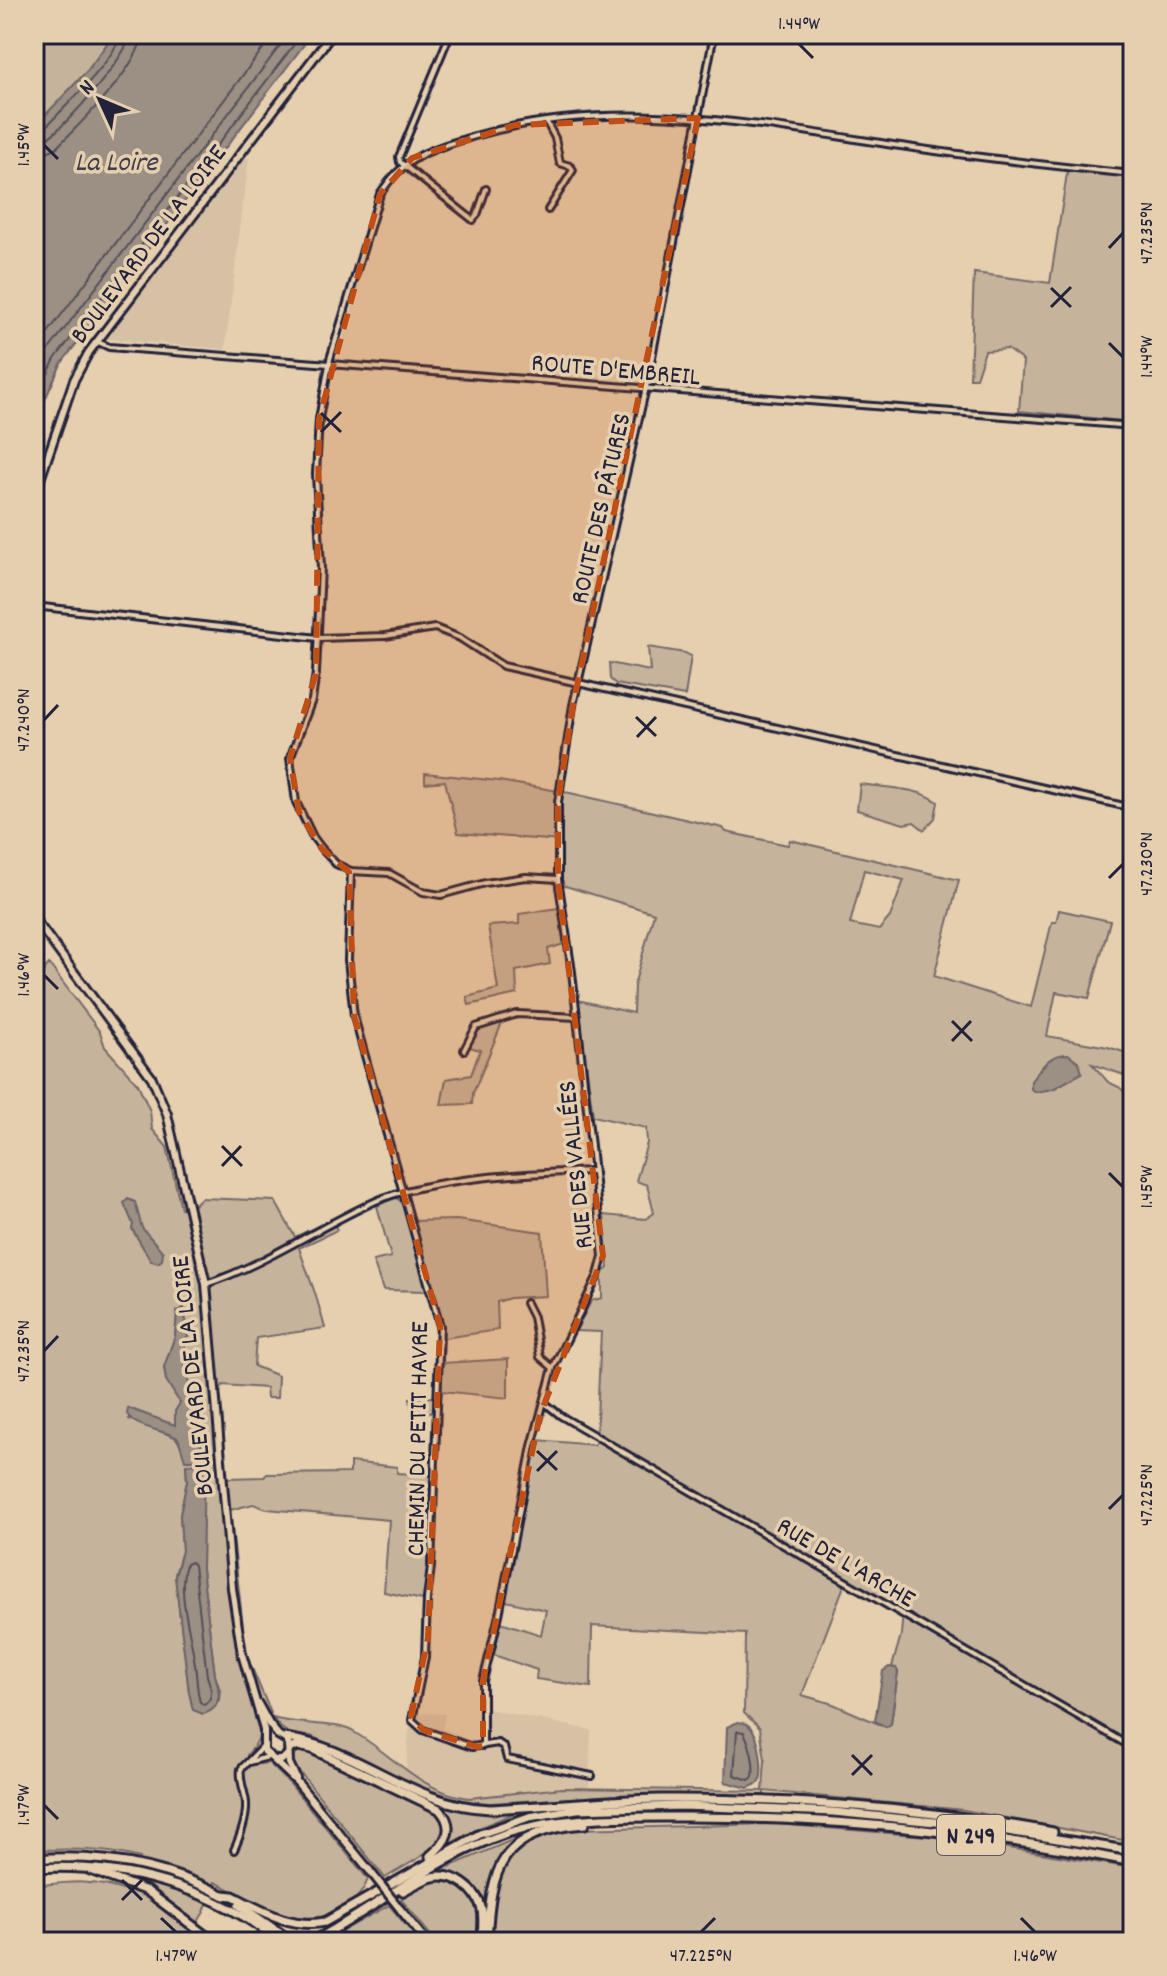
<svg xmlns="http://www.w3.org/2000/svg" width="1167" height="1976" font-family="Dekko,sans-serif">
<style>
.built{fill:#d6c1a5}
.green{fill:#c6b39b;stroke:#746a6b;stroke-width:2;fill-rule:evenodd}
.water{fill:#9c8f84;stroke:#6b6367;stroke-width:2}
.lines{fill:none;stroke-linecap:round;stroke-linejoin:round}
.shore{stroke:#534e58;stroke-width:2}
.street-casing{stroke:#22223b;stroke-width:10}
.secondary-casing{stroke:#22223b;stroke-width:12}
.highway-casing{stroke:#22223b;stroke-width:13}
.street{stroke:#e5cfae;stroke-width:4}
.secondary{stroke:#e5cfae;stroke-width:6}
.highway{stroke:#e5cfae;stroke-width:7}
.secondary-bridge-casing{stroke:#22223b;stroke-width:12;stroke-linecap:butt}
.secondary-bridge{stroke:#e5cfae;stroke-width:6}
.marked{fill:#c04e15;fill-opacity:0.2;stroke:#c04e15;stroke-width:6;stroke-dasharray:16 10;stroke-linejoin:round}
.ticks{fill:none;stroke:#22223b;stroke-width:3}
.labels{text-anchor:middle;stroke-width:7;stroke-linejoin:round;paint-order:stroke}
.shield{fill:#e5cfae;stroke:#5c565e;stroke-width:2}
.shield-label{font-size:24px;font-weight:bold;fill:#22223b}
.street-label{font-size:26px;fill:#22223b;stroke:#e5cfae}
.water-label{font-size:28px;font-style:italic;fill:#403d4d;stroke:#e5cfae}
.neatline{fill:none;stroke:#22223b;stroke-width:3}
.ticks-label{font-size:20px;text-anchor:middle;fill:#22223b}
</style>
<rect width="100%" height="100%" fill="#e5cfae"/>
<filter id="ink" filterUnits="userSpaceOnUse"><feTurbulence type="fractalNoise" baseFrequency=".0125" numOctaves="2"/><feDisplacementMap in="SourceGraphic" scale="16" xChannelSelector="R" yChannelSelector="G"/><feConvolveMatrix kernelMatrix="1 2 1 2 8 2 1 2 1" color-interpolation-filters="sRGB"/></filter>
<g filter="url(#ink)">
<g class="built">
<polygon points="241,158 249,158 225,349 107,339 105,337"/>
<polygon points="488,1709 591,1730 589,1790 562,1788 469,1798 454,1796 406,1770 409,1731 414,1713 445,1714 442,1729 450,1731 466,1742 477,1744 488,1737"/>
</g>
<g class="green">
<polygon points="34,34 117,34 89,84 34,131"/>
<polygon points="1068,167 1133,174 1133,422 1019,411 1023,361 1007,349 985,351 976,378 970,378 974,273 1050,283"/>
<polygon points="648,647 685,653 691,656 685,696 616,684 610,679 609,663 650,671"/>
<path d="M425 773 499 781 570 793 723 828 726 832 788 845 790 840 959 880 934 976 1031 1007 1052 922H1056L1059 910 1110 921 1089 998 1056 992 1047 1036 1108 1047 1133 1055V1078L1092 1064 1108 1082 1119 1087 1133 1099V1842L964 1810 764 1791V1795H619L490 1803 461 1801 430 1791 311 1736C293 1736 282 1733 273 1718 295 1725 335 1722 352 1731 391 1753 422 1793 469 1798L562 1788 763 1791 765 1759 760 1728 744 1713 745 1634 592 1626 591 1687 536 1679 537 1670 494 1655 501 1622 541 1635 546 1610 506 1601 518 1523 538 1440 594 1445 596 1440 601 1332 576 1331 591 1301 602 1298V1273L608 1268 604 1215 646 1219 654 1213 647 1185 636 1181 647 1143 646 1128 593 1116 578 1000 633 1013 634 986 654 913 562 885 561 841 458 833 445 781 425 783ZM864 870 904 880 890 917 879 930 850 924ZM847 1578 903 1611 901 1635 892 1667 898 1672 891 1723 886 1727 833 1704 802 1695Z"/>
<path d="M860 784C884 788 918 787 938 802L935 818 924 830 914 822 904 824 857 810Z"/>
<polygon points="559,908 564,944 548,949 550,964 516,971 517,994 469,1005 467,997 498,989 488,926 519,924 519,914"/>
<path d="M49 964 100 1032 105 1047 138 1084 150 1111 152 1129 167 1147 181 1208 194 1205 201 1198 275 1201 295 1237 332 1219 337 1230 299 1248 316 1296 325 1328 256 1338 254 1366 278 1376 277 1398H267L266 1388 223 1385 219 1394 227 1478 264 1477 267 1474 350 1473V1462L397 1467V1473L430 1475 428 1567 423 1600 384 1592 389 1520 267 1509 253 1504 230 1510 246 1654 271 1713 257 1720C262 1736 258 1743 247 1755L252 1765 269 1763 291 1785 368 1879C362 1895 354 1901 339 1910 297 1933 254 1900 215 1882L204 1912 189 1936 196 1942H38L34 1934V1886C67 1882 98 1878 129 1893L140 1858C105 1848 70 1849 34 1850V1061L38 1054C37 1033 33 978 49 964ZM177 1313 188 1335 183 1354 204 1459 180 1444 175 1437 129 1419V1408L175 1426V1415L180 1403 166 1380 164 1367 175 1336ZM203 1463 202 1569 215 1675 220 1690 219 1700 203 1714 193 1709 189 1692 175 1574 182 1551 180 1515 187 1481 186 1465Z"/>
<polygon points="502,1023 473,1093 472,1104 441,1105 446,1079 471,1075 480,1050 469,1047 479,1030"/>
<polygon points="395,1197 402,1202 410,1221 457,1220 542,1232 546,1296 510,1298 497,1302 498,1330 444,1338 443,1363 508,1359 508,1398 442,1391 439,1412 412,1413 410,1398 434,1397 436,1322 429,1291 383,1290 373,1261 391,1257 377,1206"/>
<polygon points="301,1749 308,1750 425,1807 441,1805 480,1812 515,1811 515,1813 481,1827 448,1845 440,1842 422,1856 385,1878 294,1765 291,1758"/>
<polygon points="776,1824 940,1837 1133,1868 1133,1942 493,1942 493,1917 478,1918 478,1942 436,1942 401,1899 424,1884 435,1880 439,1871 524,1835 530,1841 549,1833 573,1829"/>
<polygon points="389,1905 420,1942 322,1942"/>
</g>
<g class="water">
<polygon points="114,34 312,34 61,364 43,404 34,415 34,127 87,71"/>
<path d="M1068 1054 1079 1062 1082 1073 1053 1089 1035 1092 1031 1089V1081C1042 1067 1049 1054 1068 1054Z"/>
<polygon points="128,1199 135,1202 142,1228 163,1252 162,1260 158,1263 151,1261 132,1229 133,1224 124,1203"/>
<path d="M184 1307 188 1335 183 1354 204 1460H185L178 1438C162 1429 136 1429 127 1414L128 1408 175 1425V1411L180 1403 166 1380 164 1367 175 1336 177 1313Z"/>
<path d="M204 1463 202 1569 215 1675C220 1691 223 1709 203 1714L193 1710 189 1692 175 1577 182 1551 180 1515 187 1481 186 1465Z"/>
<polygon points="889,1667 896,1668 898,1672 891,1724 886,1727 875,1721 883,1671"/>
<path d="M738 1722C743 1723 746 1722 750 1727 760 1736 764 1772 759 1783L748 1788 725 1782 727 1727Z"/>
</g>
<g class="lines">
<g class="shore">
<path d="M34 132 43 130C61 110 117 59 120 34"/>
<path d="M34 142C40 142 41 142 46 139 65 128 129 54 130 34"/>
<path d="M34 154 44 153 56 148C79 125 141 65 142 34"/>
<polyline points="34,351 274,34"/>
<polyline points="34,379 47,352 289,34"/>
<polyline points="34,402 55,359 302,34"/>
<path d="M191 1562 194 1565 207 1676C211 1688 215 1697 204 1705L200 1702C196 1688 197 1673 194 1658 190 1629 177 1593 186 1564Z"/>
<path d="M737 1731 744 1732C750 1744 755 1763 753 1777L749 1780 734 1775Z"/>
</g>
<g class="street-casing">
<g id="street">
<polyline points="450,34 399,157 400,162 473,220 477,215 486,189"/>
<polyline points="546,121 555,138 560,163 570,166 573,170 548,210"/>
<polyline points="96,341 109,347 1133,426"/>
<polyline points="34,606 318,638 385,636 435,628 460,638 503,666 1133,808"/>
<polyline points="351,871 348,960 354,1016 440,1326 431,1567 427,1599 425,1657 412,1720 423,1730 472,1747 498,1743 504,1747 507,1759 592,1776"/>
<path d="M558 879 526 877 485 883 441 895 423 892 389 873 351 871 336 864 322 849 313 837 296 802 290 758 312 700 316 673 321 568 316 474 319 419 330 359 380 194C405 155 432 149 475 136 621 93 775 128 921 149 992 159 1062 167 1133 174"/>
<polyline points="464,1050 476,1027 517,1014 577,1017"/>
<path d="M206 1284C264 1265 320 1226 376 1201 432 1177 531 1173 593 1171"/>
<polyline points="526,1303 533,1317 540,1357 553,1368"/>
<polyline points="545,1403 561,1416 1133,1748"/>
<polyline points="483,1746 483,1681 499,1615 532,1446 553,1368 598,1275 603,1256 572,972 558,879 558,802 573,705 647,383 714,34"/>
<polyline points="249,1762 268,1757"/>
<path d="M234 1850C240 1837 247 1819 246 1803 245 1791 239 1781 241 1769L264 1745"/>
</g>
</g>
<g class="secondary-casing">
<g id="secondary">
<polyline points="34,497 74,380 89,352 332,34"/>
<polyline points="34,918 152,1078 167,1114 206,1284 232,1588 242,1654 264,1730 264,1751 274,1760 282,1760 287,1755"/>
<polyline points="258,1704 269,1724 278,1735 288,1741 289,1763 296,1778"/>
<polyline points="274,1760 297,1782 370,1871"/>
<polyline points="400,1909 427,1942"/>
</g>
</g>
<g class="highway-casing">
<g id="highway">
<path d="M285 1738C358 1747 412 1806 490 1809 547 1806 603 1800 660 1799 792 1798 923 1808 1053 1832"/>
<path d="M289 1749 298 1746 312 1749 439 1809C456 1827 447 1842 430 1856"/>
<path d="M34 1859C100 1854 166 1866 225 1896"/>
<path d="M34 1868C123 1863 210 1886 281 1942"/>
<polyline points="90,1870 147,1891 214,1942"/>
<path d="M403 1891C413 1886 423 1879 433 1877 454 1872 477 1889 482 1910 484 1920 482 1932 482 1942"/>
<path d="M223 1895 233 1896C262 1911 292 1929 325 1922L480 1834 529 1817 577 1809 682 1806 833 1812 976 1826 1133 1851"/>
<polyline points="239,1905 293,1942"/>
<path d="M312 1942C377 1907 436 1857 507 1833 561 1816 619 1817 675 1817 829 1816 982 1832 1133 1862"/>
<path d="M487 1942C491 1866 500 1831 585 1824"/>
</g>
</g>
<use href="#street" class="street"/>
<use href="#secondary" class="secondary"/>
<use href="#highway" class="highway"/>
<g class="secondary-bridge-casing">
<polyline id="secondary-bridge" points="370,1871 400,1909"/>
</g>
<use href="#secondary-bridge" class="secondary-bridge"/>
</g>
</g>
<path class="marked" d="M698 118 573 705 558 802V879L603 1256 540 1415 483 1681V1746L477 1747 423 1730 411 1716 428 1638 440 1326 354 1016 349 872 322 849 299 812 290 758 316 673 319 419 380 194 412 158 515 125Z"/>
<path class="ticks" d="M799 44 813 58M44 145 58 159M1109 248 1123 233M1051 288 1071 307M1051 307 1071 287M1109 343 1123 357M321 413 341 432M321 432 341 412M636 717 656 736M44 720 58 705M637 737 656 717M1109 878 1123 864M44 975 58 989M952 1021 972 1041M952 1041 971 1021M222 1146 242 1166M222 1166 241 1146M1109 1173 1123 1187M44 1351 58 1336M537 1451 557 1470M537 1471 557 1451M1109 1509 1123 1495M852 1755 872 1775M852 1775 872 1755M44 1805 58 1819M122 1880 142 1900M122 1900 142 1880M161 1918 176 1932M1021 1918 1035 1932M701 1932 715 1918"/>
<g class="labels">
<rect class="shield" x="937" y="1815" width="68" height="40" rx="6"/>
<g class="shield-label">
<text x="971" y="1843">N 249</text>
</g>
<g class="street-label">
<text transform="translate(147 243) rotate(-53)" y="9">BOULEVARD DE LA LOIRE</text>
<text transform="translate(616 368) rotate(5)" y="9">ROUTE D'EMBREIL</text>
<text transform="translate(599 508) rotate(-77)" y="9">ROUTE DES PÂTURES</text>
<text transform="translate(574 1165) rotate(-96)" y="9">RUE DES VALLÉES</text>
<text transform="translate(191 1376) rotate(-96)" y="9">BOULEVARD DE LA LOIRE</text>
<text transform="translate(416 1439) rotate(-89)" y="9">CHEMIN DU PETIT HAVRE</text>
<text transform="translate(847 1561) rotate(30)" y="9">RUE DE L'ARCHE</text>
</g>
<g class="water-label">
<text x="116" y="170">La Loire</text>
</g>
</g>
<rect width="1167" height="1976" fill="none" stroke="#e5cfae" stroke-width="88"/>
<g transform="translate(100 100) rotate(314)" stroke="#e5cfae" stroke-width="6" paint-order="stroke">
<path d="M0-6L14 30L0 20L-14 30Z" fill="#22223b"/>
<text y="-12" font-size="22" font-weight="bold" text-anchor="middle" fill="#22223b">N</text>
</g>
<rect x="44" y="44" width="1079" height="1888" class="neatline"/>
<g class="ticks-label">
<text x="799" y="29">1.44°W</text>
<text transform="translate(22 145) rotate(-90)" y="7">1.45°W</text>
<text transform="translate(1145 233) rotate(-90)" y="7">47.235°N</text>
<text transform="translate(1145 357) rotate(-90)" y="7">1.44°W</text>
<text transform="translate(22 720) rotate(-90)" y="7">47.240°N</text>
<text transform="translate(1145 864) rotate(-90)" y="7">47.230°N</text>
<text transform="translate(22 975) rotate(-90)" y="7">1.46°W</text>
<text transform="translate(1145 1187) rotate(-90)" y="7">1.45°W</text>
<text transform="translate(22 1351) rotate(-90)" y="7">47.235°N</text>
<text transform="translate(1145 1495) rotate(-90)" y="7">47.225°N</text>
<text transform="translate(22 1805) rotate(-90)" y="7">1.47°W</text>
<text x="176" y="1961">1.47°W</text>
<text x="701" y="1961">47.225°N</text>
<text x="1035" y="1961">1.46°W</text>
</g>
</svg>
